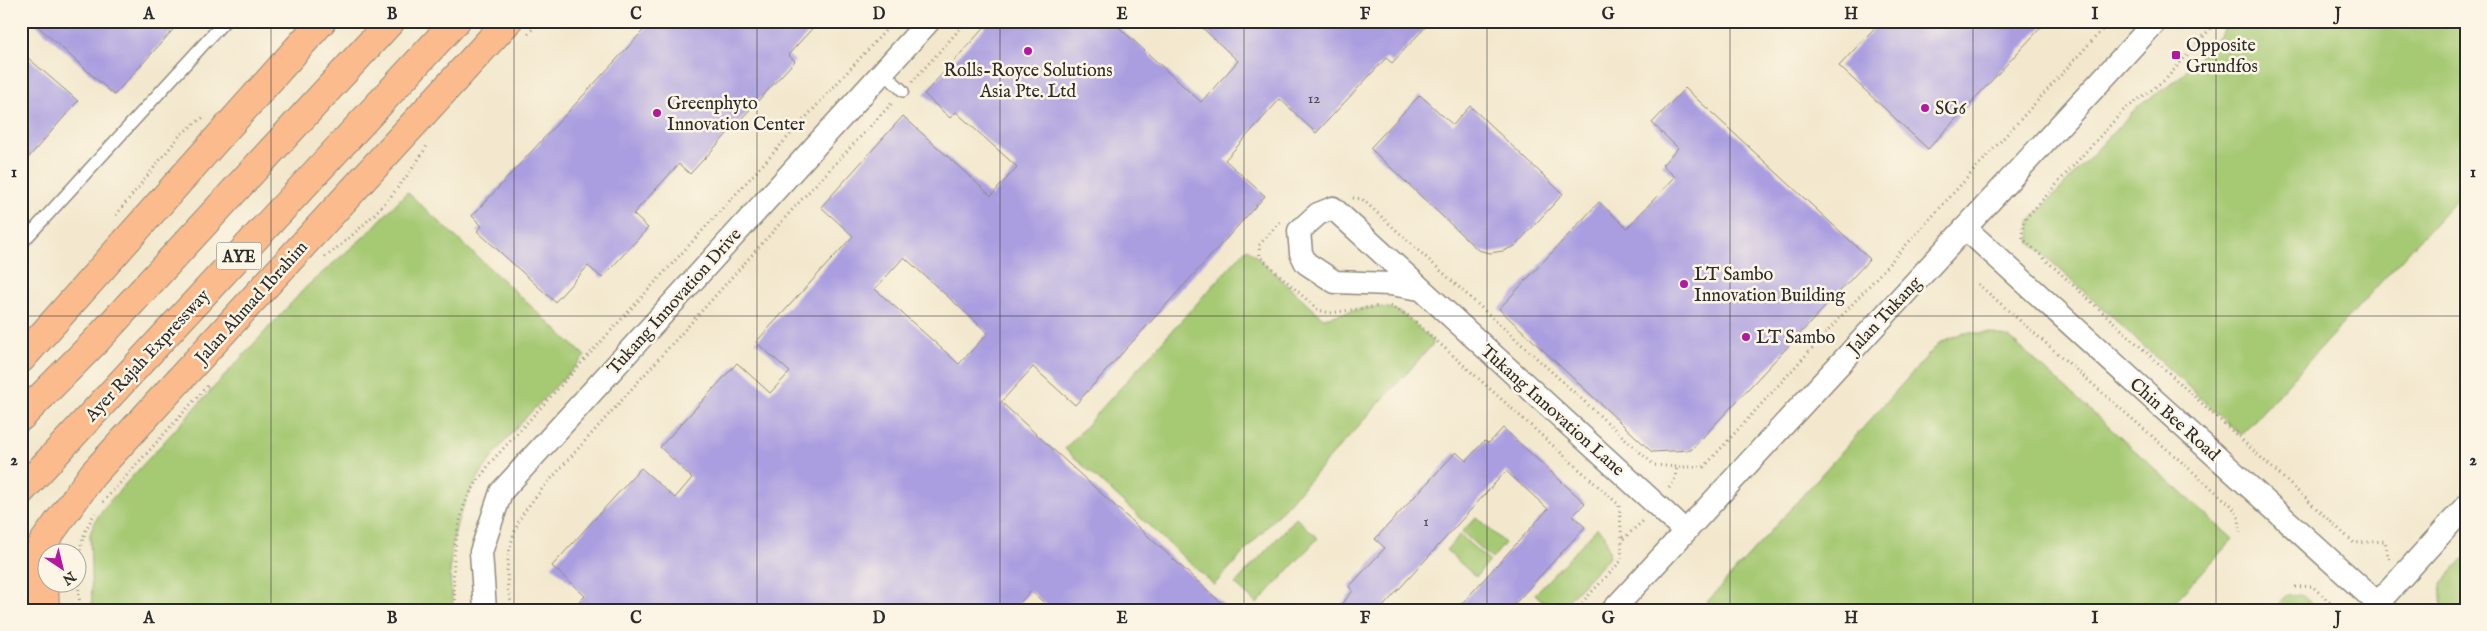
<svg xmlns="http://www.w3.org/2000/svg" width="2487" height="631" font-family="'IM FELL English',serif">
<style>
.green{fill:#a6c973;stroke:#687a4f}
.building{fill:#aa9ee0;fill-rule:evenodd}
.lines{fill:none;stroke-linecap:round;stroke-linejoin:round}
.lane-casing{stroke:#8f8a7c;stroke-width:14}
.street-casing{stroke:#8f8a7c;stroke-width:25}
.primary-casing{stroke:#8f8a7c;stroke-width:30}
.highway-casing{stroke:#8f8a7c;stroke-width:30}
.path{stroke:#8f8a7c;stroke-width:3;stroke-dasharray:1 4;stroke-linecap:butt}
.lane{stroke:#fff;stroke-width:11}
.street{stroke:#fff;stroke-width:22}
.primary{stroke:#fbbb8d;stroke-width:28}
.highway{stroke:#fbbb8d;stroke-width:28}
.grid{fill:none;stroke:#2b2b2b;stroke-width:1;stroke-opacity:0.55}
.poi-dot{fill:#b5179e;stroke:#fcf5e5;stroke-width:2}
.labels{text-anchor:middle;stroke-width:5;stroke-linejoin:round;paint-order:stroke}
.number-label{font-size:15px;fill:#4b4858}
.shield{fill:#fcf5e5;stroke:#6a6863;stroke-width:1}
.shield-label{font-size:16px;font-weight:bold;fill:#2b2b2b}
.poi-label{font-size:18px;fill:#2b2b2b;stroke:#fcf5e5;text-anchor:start}
.street-label{font-size:18px;fill:#2b2b2b;stroke:#fcf5e5}
.neatline{fill:none;stroke:#2b2b2b;stroke-width:2}
.grid-label{font-size:16px;text-anchor:middle;font-weight:bold;fill:#2b2b2b}
</style>
<rect width="100%" height="100%" fill="#fcf5e5"/>
<filter id="ink" filterUnits="userSpaceOnUse"><feTurbulence type="fractalNoise" baseFrequency=".02" numOctaves="2"/><feDisplacementMap in="SourceGraphic" scale="10" xChannelSelector="R" yChannelSelector="G"/><feConvolveMatrix kernelMatrix="1 2 1 2 8 2 1 2 1" color-interpolation-filters="sRGB"/></filter>
<filter id="wash" filterUnits="userSpaceOnUse"><feTurbulence type="fractalNoise" baseFrequency=".0096" numOctaves="4" result="noise"/><feDisplacementMap in="SourceGraphic" scale="20" xChannelSelector="R" yChannelSelector="G"/><feGaussianBlur stdDeviation="1.12" result="paint"/><feColorMatrix in="noise" values="0 0 0 0 0 0 0 0 0 0 0 0 0 0 0 0 0 1.4 0 .05"/><feComposite in="paint" operator="in"/></filter>
<g filter="url(#wash)">
<rect width="100%" height="100%" fill="#f3e8cd"/>
<g class="green">
<polygon points="2228,21 2466,21 2466,189 2241,435 2031,243 2030,221 2138,106 2176,81 2220,35"/>
<path d="M407 192 585 356C515 431 431 495 454 610H92L90 534 95 521 107 504 306 287 367 234Z"/>
<path d="M1247 248 1323 318C1345 314 1379 300 1399 312 1412 320 1423 333 1434 343L1214 585 1065 449Z"/>
<polygon points="1962,333 1991,333 2010,338 2233,539 2167,610 1700,610 1939,343"/>
<polygon points="1476,517 1505,543 1492,559 1462,532"/>
<polygon points="1296,518 1318,538 1257,604 1235,584"/>
<polygon points="1597,528 1605,535 1610,556 1559,610 1552,610 1535,594"/>
<polygon points="1460,535 1489,561 1476,577 1446,550"/>
<polygon points="2466,556 2466,610 2443,610 2441,583"/>
<polygon points="2301,594 2318,610 2274,610 2287,595"/>
</g>
<g id="blocks">
<g class="building">
<polygon points="32,21 181,21 114,95"/>
<polygon points="652,21 819,21 788,55 795,61 690,174 679,164 633,214 648,228 602,278 588,266 555,302 477,231 482,226 472,216"/>
<path d="M990 21H1112L1201 102 1238 61 1195 21H1431L1392 63 1386 58 1316 133 1280 99 1225 160 1265 196 1075 405 1033 367 1001 402 1229 610H1052L1031 591 1013 610H572L585 596 552 566 641 468 675 498 692 478 660 447 737 363 770 393 790 372 756 342 853 236 821 207 903 116 991 196 1017 167 956 112 950 118 924 94ZM904 257 988 333 959 364 875 289Z"/>
<polygon points="1881,21 2047,21 1928,149 1839,66"/>
<polygon points="21,52 78,101 21,166"/>
<polygon points="1685,88 1870,259 1691,450 1652,452 1499,309 1599,202 1627,228 1675,177 1662,165 1678,148 1652,123"/>
<polygon points="1420,95 1453,125 1470,106 1563,194 1515,246 1503,251 1490,253 1478,250 1370,148"/>
<polygon points="1503,428 1585,503 1573,516 1585,527 1509,610 1456,610 1548,509 1506,471 1380,610 1336,610 1353,591 1349,587 1385,548 1375,539 1456,452 1466,461 1484,441 1489,443"/>
</g>
</g>
</g>
<g filter="url(#ink)">
<use href="#blocks" fill-opacity="0" stroke="#8f8a7c" stroke-width="1"/>
<g class="lines">
<g class="lane-casing">
<g id="lane">
<polyline points="883,72 903,91"/>
<polyline points="21,244 225,21"/>
</g>
</g>
<g class="street-casing">
<g id="street">
<polyline points="1965,228 2385,610"/>
<polyline points="1420,289 1390,284 1335,282 1306,263 1301,253 1299,231 1318,214 1333,208 1685,531"/>
<polyline points="2378,603 2466,506"/>
<polyline points="485,610 481,552 501,492 929,21"/>
<polyline points="1613,610 2156,21"/>
</g>
</g>
<g class="primary-casing">
<g id="primary">
<polyline points="21,359 322,21"/>
<polyline points="43,555 45,610"/>
<polyline points="21,600 43,543 93,474 508,21"/>
</g>
</g>
<g class="highway-casing">
<g id="highway">
<polyline points="21,417 95,342 391,21"/>
<polyline points="21,491 456,21"/>
</g>
</g>
<g class="path">
<polyline points="2217,21 2166,79 2123,111 2025,219 2022,229 2023,239 2354,543 2385,541 2389,560"/>
<polyline points="528,34 540,21"/>
<polyline points="912,82 967,21"/>
<polyline points="1353,198 1362,199 1654,465 1677,467"/>
<polyline points="116,215 181,134 205,116"/>
<polyline points="1280,222 1259,245 1260,257 1318,310 1330,313 1379,306"/>
<path d="M325 257C366 227 403 187 428 144"/>
<polyline points="1978,284 2232,506 2239,518 2240,532"/>
<polyline points="1390,306 1409,316 1619,505 1622,540"/>
<polyline points="1669,488 1674,482 1677,467 1704,467 2110,21"/>
<polyline points="103,502 209,384"/>
<polyline points="2295,587 2312,586 2338,610"/>
<path d="M80 610C78 573 74 546 95 513"/>
<path d="M457 610C450 576 454 538 464 506 469 491 482 476 490 463L894 21"/>
<path d="M514 610C502 583 507 547 519 521 524 510 535 499 542 489L802 199 894 101"/>
<polyline points="1575,610 1621,561 1622,540 1643,521"/>
</g>
<use href="#lane" class="lane"/>
<use href="#street" class="street"/>
<use href="#primary" class="primary"/>
<use href="#highway" class="highway"/>
</g>
</g>
<path class="grid" d="M271 21V610M514 21V610M757 21V610M1000 21V610M1244 21V610M1487 21V610M1730 21V610M1973 21V610M2216 21V610M21 316H2466"/>
<g class="poi-dot">
<circle cx="1028" cy="51" r="5"/>
<rect x="2171" y="50" width="10" height="10" rx="2.5"/>
<circle cx="1925" cy="108" r="5"/>
<circle cx="657" cy="113" r="5"/>
<circle cx="1684" cy="284" r="5"/>
<circle cx="1746" cy="337" r="5"/>
</g>
<g class="labels">
<g class="number-label">
<text x="1314" y="103">12</text>
<text x="1426" y="526">1</text>
</g>
<rect class="shield" x="216.5" y="242.5" width="45" height="27" rx="4"/>
<g class="shield-label">
<text x="239" y="262">AYE</text>
</g>
<g class="poi-label">
<text x="2186" y="51">Opposite<tspan x="2186" dy="21">Grundfos</tspan></text>
<text x="1028" y="76" text-anchor="middle">Rolls-Royce Solutions<tspan x="1028" dy="21">Asia Pte. Ltd</tspan></text>
<text x="667" y="109">Greenphyto<tspan x="667" dy="21">Innovation Center</tspan></text>
<text x="1935" y="114">SG6</text>
<text x="1694" y="280">LT Sambo<tspan x="1694" dy="21">Innovation Building</tspan></text>
<text x="1756" y="343">LT Sambo</text>
</g>
<g class="street-label">
<text transform="translate(674 301) rotate(-48)" y="6">Tukang Innovation Drive</text>
<text transform="translate(251 302) rotate(-48)" y="6">Jalan Ahmad Ibrahim</text>
<text transform="translate(1884 315) rotate(-47)" y="6">Jalan Tukang</text>
<text transform="translate(147 355) rotate(-47)" y="6">Ayer Rajah Expressway</text>
<text transform="translate(1553 410) rotate(42)" y="6">Tukang Innovation Lane</text>
<text transform="translate(2175 419) rotate(42)" y="6">Chin Bee Road</text>
</g>
</g>
<rect width="2487" height="631" fill="none" stroke="#fcf5e5" stroke-width="55"/>
<g transform="translate(62 568) rotate(145)"><circle r="24" fill="#fcf5e5" stroke="#a8a49b"/>
<path d="M0-4L9 19L0 12L-9 19Z" fill="#b5179e"/>
<text y="-8" font-size="14" font-weight="bold" text-anchor="middle" fill="#2b2b2b">N</text>
</g>
<rect x="28" y="28" width="2432" height="576" class="neatline"/>
<g class="grid-label">
<text x="149" y="19">A</text>
<text x="392" y="19">B</text>
<text x="636" y="19">C</text>
<text x="879" y="19">D</text>
<text x="1122" y="19">E</text>
<text x="1365" y="19">F</text>
<text x="1608" y="19">G</text>
<text x="1851" y="19">H</text>
<text x="2095" y="19">I</text>
<text x="2338" y="19">J</text>
<text x="14" y="177">1</text>
<text x="2473" y="177">1</text>
<text x="14" y="465">2</text>
<text x="2473" y="465">2</text>
<text x="149" y="623">A</text>
<text x="392" y="623">B</text>
<text x="636" y="623">C</text>
<text x="879" y="623">D</text>
<text x="1122" y="623">E</text>
<text x="1365" y="623">F</text>
<text x="1608" y="623">G</text>
<text x="1851" y="623">H</text>
<text x="2095" y="623">I</text>
<text x="2338" y="623">J</text>
</g>
</svg>
